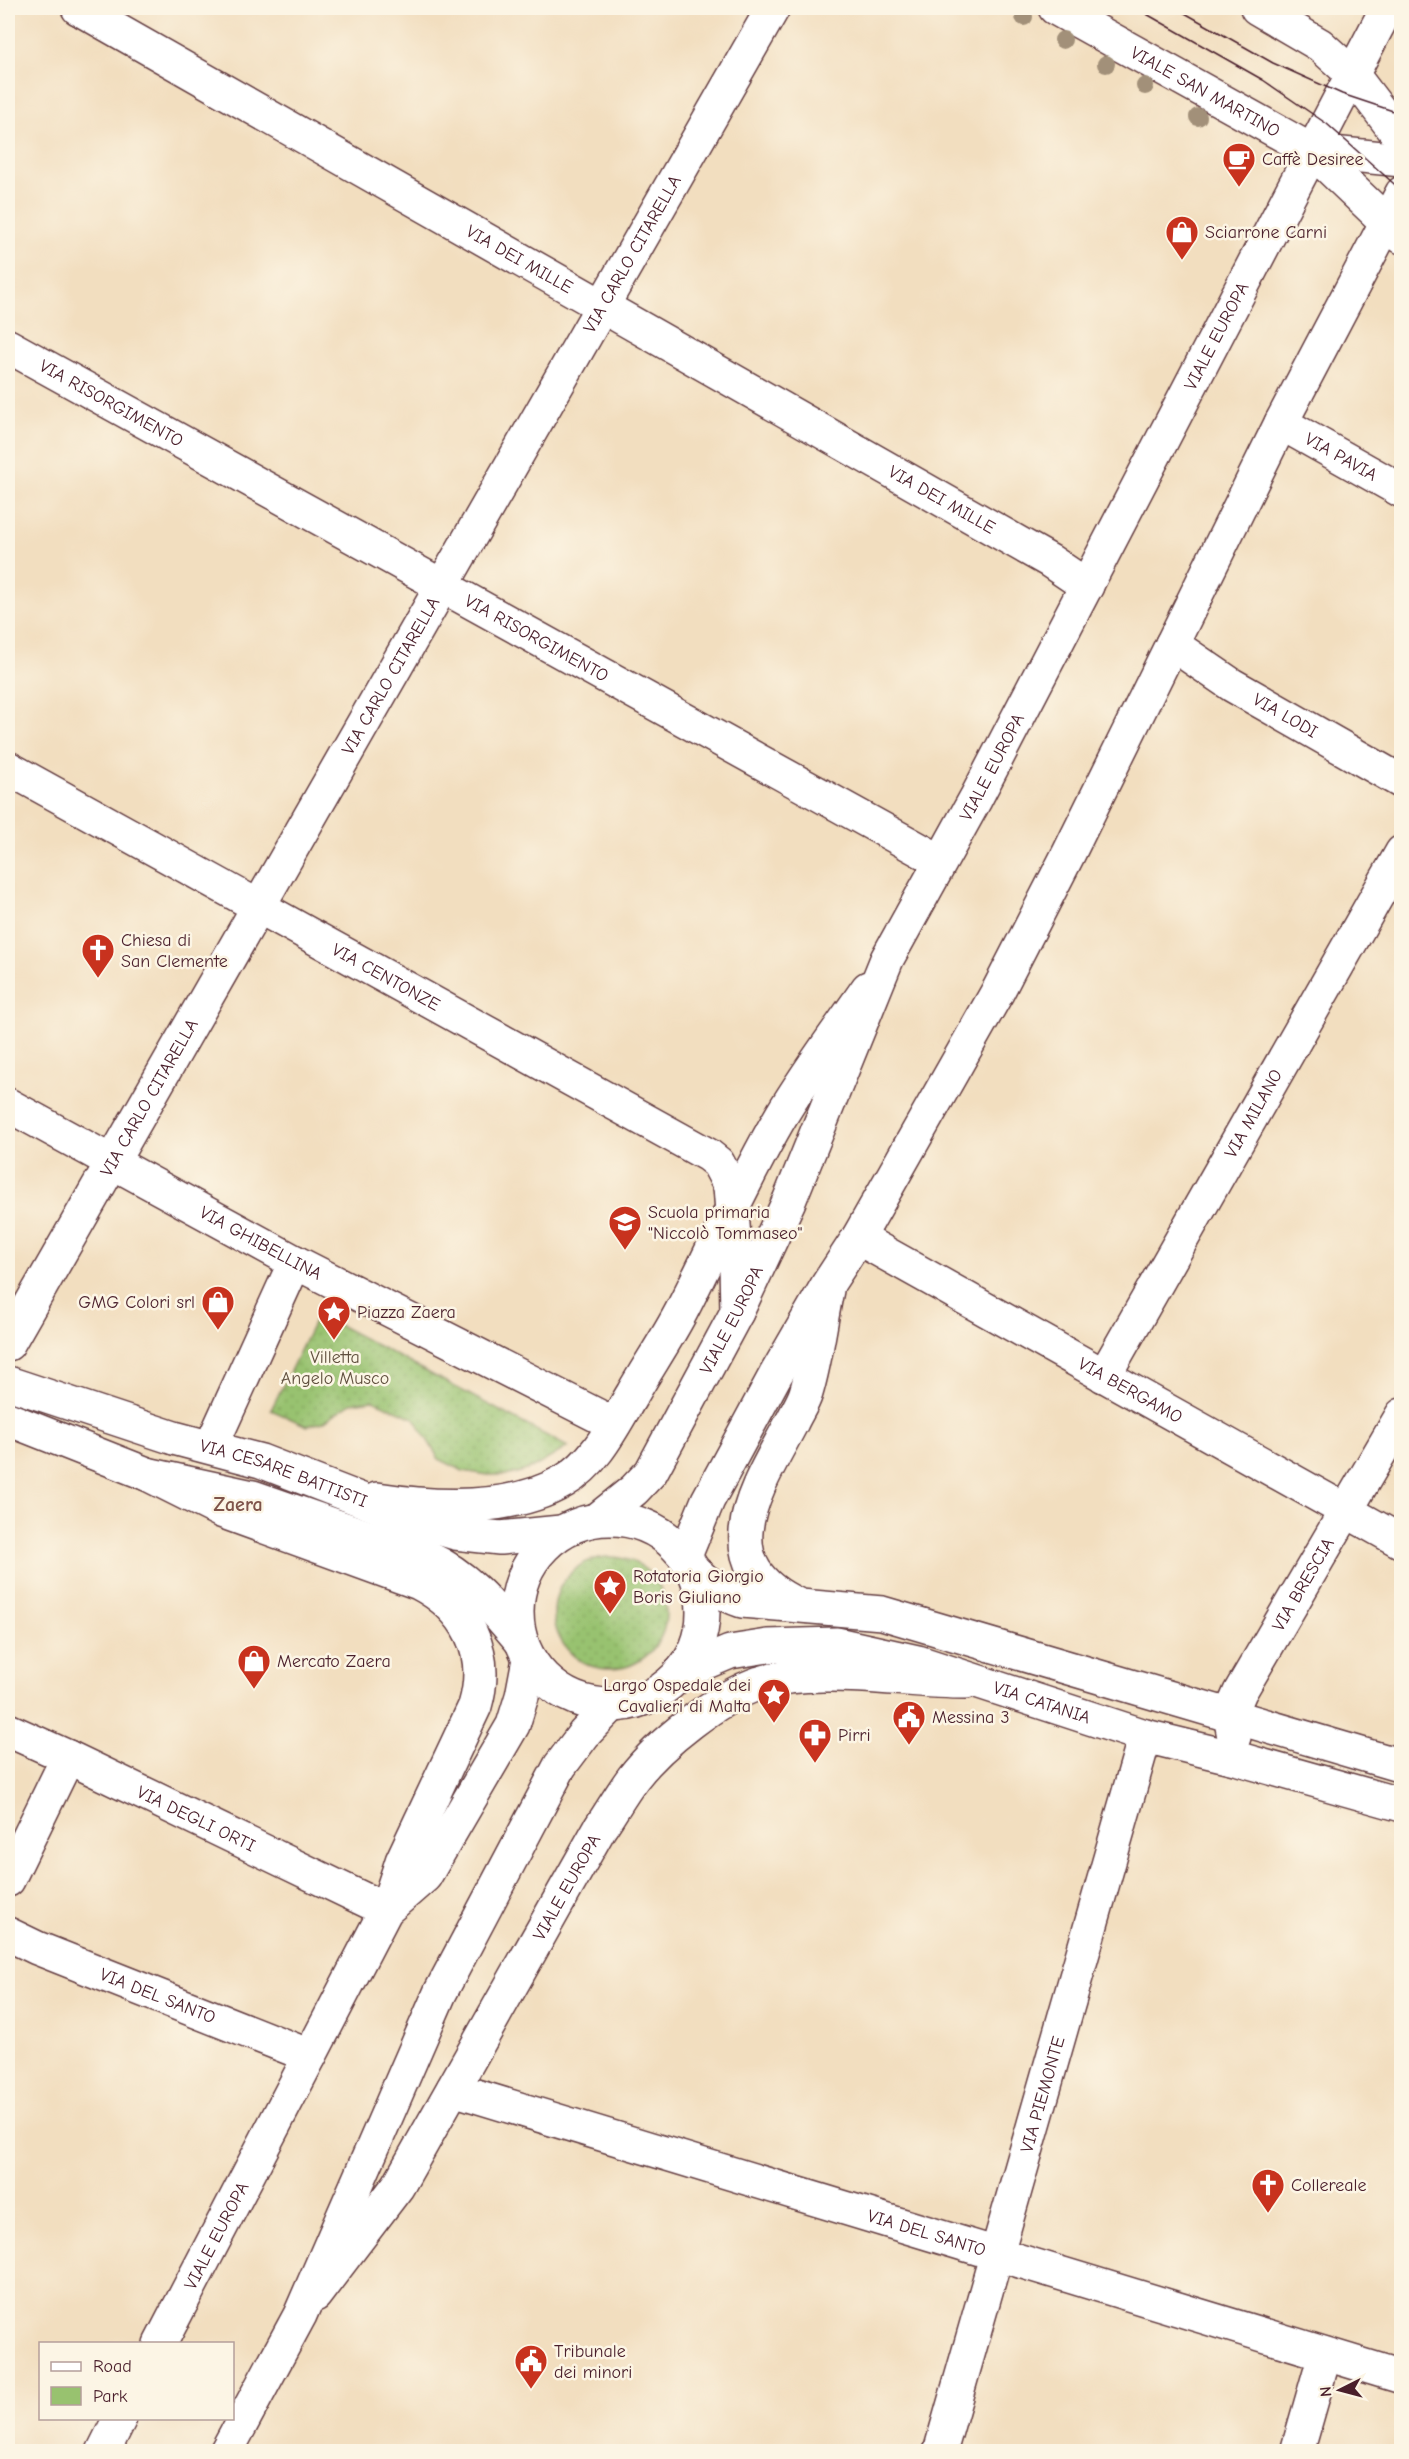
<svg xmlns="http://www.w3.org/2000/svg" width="1409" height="2459" font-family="'Comic Neue',sans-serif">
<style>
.green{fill:url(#green-dots);stroke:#71704d;stroke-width:1.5}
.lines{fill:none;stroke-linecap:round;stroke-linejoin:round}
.minor-casing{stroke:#633c41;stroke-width:36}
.secondary-casing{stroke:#633c41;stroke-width:36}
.primary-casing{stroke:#633c41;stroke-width:36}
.minor{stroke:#fff;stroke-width:33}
.secondary{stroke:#fff;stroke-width:33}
.primary{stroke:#fff;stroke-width:33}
.tram{stroke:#4a1f2b;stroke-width:1.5}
.tree{fill:#a29079}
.labels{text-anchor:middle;stroke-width:5;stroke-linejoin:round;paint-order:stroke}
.street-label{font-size:18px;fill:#4a1f2b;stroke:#fcf5e5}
.poi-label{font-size:18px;fill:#4a1f2b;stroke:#fcf5e5;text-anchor:start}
.park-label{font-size:18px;fill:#61503f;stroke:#fcf5e5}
.neighbourhood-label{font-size:20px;font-weight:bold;fill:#7f544a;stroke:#fcf5e5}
</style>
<defs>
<pattern id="green-dots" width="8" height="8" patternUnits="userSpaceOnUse" patternTransform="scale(1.5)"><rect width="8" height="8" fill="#98c26f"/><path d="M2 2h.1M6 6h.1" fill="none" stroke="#84a660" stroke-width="1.8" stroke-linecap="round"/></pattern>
</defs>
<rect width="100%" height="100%" fill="#fcf5e5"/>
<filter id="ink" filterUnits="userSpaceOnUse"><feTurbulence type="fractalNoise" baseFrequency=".0167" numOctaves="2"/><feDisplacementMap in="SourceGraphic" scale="12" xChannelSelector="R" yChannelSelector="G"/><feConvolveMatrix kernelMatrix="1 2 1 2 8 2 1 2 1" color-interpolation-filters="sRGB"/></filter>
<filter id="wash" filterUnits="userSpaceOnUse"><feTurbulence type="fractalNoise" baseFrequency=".008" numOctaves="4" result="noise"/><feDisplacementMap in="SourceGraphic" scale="24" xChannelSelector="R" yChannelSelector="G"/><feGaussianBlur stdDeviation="1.35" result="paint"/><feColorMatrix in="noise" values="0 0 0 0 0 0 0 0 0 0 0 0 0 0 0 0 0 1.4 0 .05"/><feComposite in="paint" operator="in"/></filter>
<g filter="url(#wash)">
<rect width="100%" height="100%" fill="#f2debf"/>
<g class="green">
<polygon points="318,1314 568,1447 533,1468 510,1475 488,1475 463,1471 439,1459 414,1418 373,1400 351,1403 323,1422 307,1426 271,1410"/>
<circle cx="610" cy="1613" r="56"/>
</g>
</g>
<g filter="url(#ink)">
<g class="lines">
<g class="minor-casing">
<g id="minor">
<path id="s1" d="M78 8 1050 561 1087 586"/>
<path id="s2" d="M1055 8 1312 151 1402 237"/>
<polyline points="1257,8 1320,45 1352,74 1402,140"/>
<polyline points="1312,151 1402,160"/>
<path id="s3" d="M8 346 940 861"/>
<path id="s4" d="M1281 423 1402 491"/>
<path id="s5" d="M1172 644 1232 685 1402 782"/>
<path id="s6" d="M8 768 708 1155 718 1163 730 1186 736 1264 737 1312"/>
<path id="s7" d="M8 1105 295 1262 614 1424"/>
<path id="s8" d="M858 1238 1402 1542"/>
<path id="s9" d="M8 1344 773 8"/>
<path id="s10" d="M1104 1376 1402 852"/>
<polyline points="211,1447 295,1262"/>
<path d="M377 1499C435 1508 511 1512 564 1481 597 1462 614 1424 633 1393 649 1365 667 1339 682 1310 715 1246 744 1179 781 1116 807 1072 839 1030 868 988"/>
<path d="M693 1570C708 1585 722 1594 742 1601L882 1613 1402 1766"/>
<path d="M796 1604C705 1561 759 1485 792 1422 796 1413 803 1403 806 1393 816 1360 820 1324 827 1290"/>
<path id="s11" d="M8 1730 68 1757 386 1910"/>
<path id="s12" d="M1234 1737 1230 1715 1240 1692 1402 1415"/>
<polyline points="8,1880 68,1757"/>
<path id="s13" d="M8 1934 37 1948 310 2056"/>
<path id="s14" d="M453 2089 1402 2377"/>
<path id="s15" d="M315 2295 398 2186 600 1828C611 1812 621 1794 633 1778 660 1743 718 1697 760 1683 780 1677 803 1675 824 1675 871 1674 918 1682 966 1682"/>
<path id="s16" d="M940 2452 1145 1736"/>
<polyline points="1297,2452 1325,2354"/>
</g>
</g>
<g class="secondary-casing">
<g id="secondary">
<path id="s17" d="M8 1383 174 1438 261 1461 421 1523 455 1533 500 1538 561 1532"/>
<path d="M8 1419 147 1474 253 1497 428 1558C468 1576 493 1608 521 1641"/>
<path d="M147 1474 221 1511 419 1583C467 1608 491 1652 475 1706L402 1861 386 1910"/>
<path id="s18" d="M680 1673 730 1652 768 1646 837 1644 918 1662 1145 1736 1239 1759 1402 1805"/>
</g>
</g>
<g class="primary-casing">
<g id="primary">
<circle cx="610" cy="1612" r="93"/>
<path id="s19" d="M598 1519 634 1490 651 1472 737 1312 789 1201 887 959 976 798 1387 8"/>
<polyline points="685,1556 708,1500 775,1376 828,1284 858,1238 998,991 1069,853 1281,423 1402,193"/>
<path id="s20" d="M160 2344 386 1910 425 1876 513 1725 522 1696 529 1659"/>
<polyline points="103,2452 120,2418"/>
<polyline points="226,2452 300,2315 440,1993 560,1766 584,1734 611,1706"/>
</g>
</g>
<use href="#minor" class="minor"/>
<use href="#secondary" class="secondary"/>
<use href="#primary" class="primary"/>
<g class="tram">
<polyline points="1136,8 1263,80 1327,124 1402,191"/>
<polyline points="1176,8 1273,63 1342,94 1402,114"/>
</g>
</g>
<g class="tree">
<circle cx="1024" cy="17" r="9"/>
<circle cx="1063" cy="40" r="9"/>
<circle cx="1106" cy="64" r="9"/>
<circle cx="1145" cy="86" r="9"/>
<circle cx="1198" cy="117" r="9"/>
</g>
</g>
<defs>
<g id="cafe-pin" transform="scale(1.725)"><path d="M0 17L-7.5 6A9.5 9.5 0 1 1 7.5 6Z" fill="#c8321e" stroke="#fcf5e5"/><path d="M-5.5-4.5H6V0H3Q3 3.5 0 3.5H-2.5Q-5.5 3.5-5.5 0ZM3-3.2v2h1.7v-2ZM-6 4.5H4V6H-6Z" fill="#fff"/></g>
<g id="shop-pin" transform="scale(1.725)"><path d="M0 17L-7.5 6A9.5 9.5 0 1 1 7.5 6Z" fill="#c8321e" stroke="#fcf5e5"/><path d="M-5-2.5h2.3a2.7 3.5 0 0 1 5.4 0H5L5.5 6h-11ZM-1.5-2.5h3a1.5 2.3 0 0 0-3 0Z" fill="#fff"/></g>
<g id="church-pin" transform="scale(1.725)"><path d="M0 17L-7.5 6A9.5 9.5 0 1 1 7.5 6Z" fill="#c8321e" stroke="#fcf5e5"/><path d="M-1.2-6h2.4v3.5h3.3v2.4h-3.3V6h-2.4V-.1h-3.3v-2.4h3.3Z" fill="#fff"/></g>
<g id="school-pin" transform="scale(1.725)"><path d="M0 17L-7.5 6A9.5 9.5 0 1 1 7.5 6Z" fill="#c8321e" stroke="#fcf5e5"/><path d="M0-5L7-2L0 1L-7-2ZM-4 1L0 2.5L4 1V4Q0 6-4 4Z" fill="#fff"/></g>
<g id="sight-pin" transform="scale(1.725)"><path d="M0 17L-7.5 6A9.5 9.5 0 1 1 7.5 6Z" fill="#c8321e" stroke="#fcf5e5"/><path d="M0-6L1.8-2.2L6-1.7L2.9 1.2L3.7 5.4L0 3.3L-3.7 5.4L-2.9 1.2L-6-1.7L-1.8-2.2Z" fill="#fff"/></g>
<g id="civic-pin" transform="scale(1.725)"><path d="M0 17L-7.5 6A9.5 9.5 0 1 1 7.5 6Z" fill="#c8321e" stroke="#fcf5e5"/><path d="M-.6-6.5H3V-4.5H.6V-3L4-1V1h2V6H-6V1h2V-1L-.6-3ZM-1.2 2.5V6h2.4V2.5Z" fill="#fff"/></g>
<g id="pharmacy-pin" transform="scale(1.725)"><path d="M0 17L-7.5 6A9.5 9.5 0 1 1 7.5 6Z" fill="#c8321e" stroke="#fcf5e5"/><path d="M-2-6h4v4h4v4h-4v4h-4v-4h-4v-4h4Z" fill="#fff"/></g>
</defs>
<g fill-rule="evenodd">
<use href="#cafe-pin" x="1239" y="159"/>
<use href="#shop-pin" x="1182" y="232"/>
<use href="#church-pin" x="98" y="950"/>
<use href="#school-pin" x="625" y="1222"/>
<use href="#shop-pin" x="218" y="1302"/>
<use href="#sight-pin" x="334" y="1312"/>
<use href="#sight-pin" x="610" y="1586"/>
<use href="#shop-pin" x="254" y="1661"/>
<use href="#sight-pin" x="774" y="1695"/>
<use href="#civic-pin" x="909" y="1717"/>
<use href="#pharmacy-pin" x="815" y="1735"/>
<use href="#church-pin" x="1268" y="2185"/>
<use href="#civic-pin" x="531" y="2361"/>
</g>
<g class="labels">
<g class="street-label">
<text dy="6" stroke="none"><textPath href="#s2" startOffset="172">VIALE SAN MARTINO</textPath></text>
<text dy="6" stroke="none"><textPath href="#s9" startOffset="1256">VIA CARLO CITARELLA</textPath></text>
<text dy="6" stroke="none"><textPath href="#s1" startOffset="508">VIA DEI MILLE</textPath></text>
<text dy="6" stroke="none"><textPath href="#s19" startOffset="1341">VIALE EUROPA</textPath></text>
<text dy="6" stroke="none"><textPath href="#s3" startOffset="118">VIA RISORGIMENTO</textPath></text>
<text dy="6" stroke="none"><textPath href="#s4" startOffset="69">VIA PAVIA</textPath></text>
<text dy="6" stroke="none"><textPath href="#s1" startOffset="994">VIA DEI MILLE</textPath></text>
<text dy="6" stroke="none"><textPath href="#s3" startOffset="604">VIA RISORGIMENTO</textPath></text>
<text dy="6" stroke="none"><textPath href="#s9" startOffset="770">VIA CARLO CITARELLA</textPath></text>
<text dy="6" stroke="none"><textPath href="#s5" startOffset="134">VIA LODI</textPath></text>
<text dy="6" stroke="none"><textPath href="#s19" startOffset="855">VIALE EUROPA</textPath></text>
<text dy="6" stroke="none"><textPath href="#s6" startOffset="432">VIA CENTONZE</textPath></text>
<text dy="6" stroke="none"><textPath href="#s9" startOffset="284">VIA CARLO CITARELLA</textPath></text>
<text dy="6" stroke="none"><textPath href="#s10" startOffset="302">VIA MILANO</textPath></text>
<text dy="6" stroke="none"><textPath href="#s7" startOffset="288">VIA GHIBELLINA</textPath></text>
<text dy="6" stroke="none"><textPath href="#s19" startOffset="243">VIALE EUROPA</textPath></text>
<text dy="6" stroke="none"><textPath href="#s8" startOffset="312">VIA BERGAMO</textPath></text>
<text dy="6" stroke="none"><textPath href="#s17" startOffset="290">VIA CESARE BATTISTI</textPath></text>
<text dy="6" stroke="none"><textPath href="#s12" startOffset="172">VIA BRESCIA</textPath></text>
<text dy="6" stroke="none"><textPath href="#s18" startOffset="375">VIA CATANIA</textPath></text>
<text dy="6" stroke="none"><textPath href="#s11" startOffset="208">VIA DEGLI ORTI</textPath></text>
<text dy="6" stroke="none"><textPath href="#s15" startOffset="480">VIALE EUROPA</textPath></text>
<text dy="6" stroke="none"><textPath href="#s13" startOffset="162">VIA DEL SANTO</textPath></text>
<text dy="6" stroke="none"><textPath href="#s16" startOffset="372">VIA PIEMONTE</textPath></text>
<text dy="6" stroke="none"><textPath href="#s14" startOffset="495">VIA DEL SANTO</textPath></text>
<text dy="6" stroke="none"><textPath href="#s20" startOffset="122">VIALE EUROPA</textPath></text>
</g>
<g class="poi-label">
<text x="1262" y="165">Caffè Desiree</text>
<text x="1205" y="238">Sciarrone Carni</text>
<text x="121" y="946">Chiesa di<tspan x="121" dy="21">San Clemente</tspan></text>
<text x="648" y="1218">Scuola primaria<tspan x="648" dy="21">"Niccolò Tommaseo"</tspan></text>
<text x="195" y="1308" text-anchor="end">GMG Colori srl</text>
<text x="357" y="1318">Piazza Zaera</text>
<text x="633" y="1582">Rotatoria Giorgio<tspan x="633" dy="21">Boris Giuliano</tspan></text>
<text x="277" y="1667">Mercato Zaera</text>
<text x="751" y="1691" text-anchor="end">Largo Ospedale dei<tspan x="751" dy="21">Cavalieri di Malta</tspan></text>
<text x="932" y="1723">Messina 3</text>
<text x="838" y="1741">Pirri</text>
<text x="1291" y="2191">Collereale</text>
<text x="554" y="2357">Tribunale<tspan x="554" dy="21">dei minori</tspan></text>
</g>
<g class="park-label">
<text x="335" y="1363">Villetta<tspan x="335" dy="21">Angelo Musco</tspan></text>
</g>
<g class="neighbourhood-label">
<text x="238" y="1511">Zaera</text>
</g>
</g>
<rect width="1409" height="2459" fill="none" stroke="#fcf5e5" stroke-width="30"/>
<rect x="39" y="2342" width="195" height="78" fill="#fcf5e5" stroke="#b59f9b" stroke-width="1.5"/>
<rect x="51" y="2362" width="30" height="9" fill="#ffffff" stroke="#b59f9b" stroke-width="1.5"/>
<text x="93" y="2372" font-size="18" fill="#4a1f2b">Road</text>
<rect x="51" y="2387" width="30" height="18" fill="#98c26f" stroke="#b59f9b" stroke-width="1.5"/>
<text x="93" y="2402" font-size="18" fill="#4a1f2b">Park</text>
<g transform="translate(1340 2390) rotate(264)" stroke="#fcf5e5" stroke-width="4.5" paint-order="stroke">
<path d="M0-4.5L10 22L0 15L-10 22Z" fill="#4a1f2b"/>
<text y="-9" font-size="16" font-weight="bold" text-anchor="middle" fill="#4a1f2b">N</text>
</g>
</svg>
